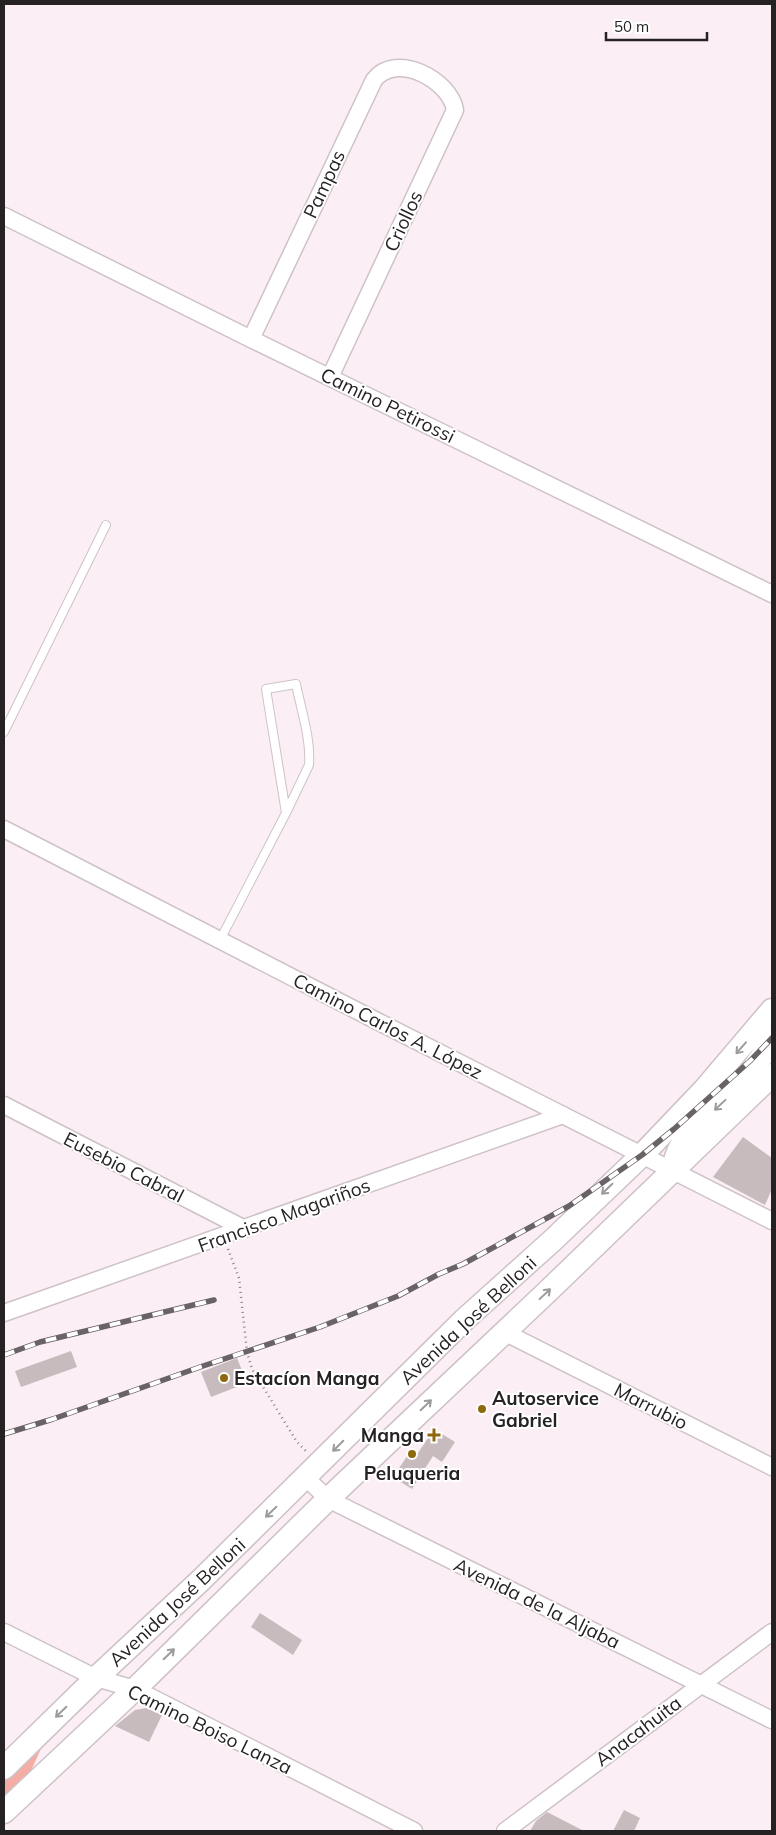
<svg xmlns="http://www.w3.org/2000/svg" width="776" height="1835" font-family="Mulish,sans-serif">
<style>
.green{fill:#f4aca5}
.building{fill:#c8bbbd}
.lines{fill:none;stroke-linecap:round;stroke-linejoin:round}
.lane-casing{stroke:#cec2c8;stroke-width:10}
.street-casing{stroke:#cec2c8;stroke-width:19}
.secondary-casing{stroke:#cec2c8;stroke-width:25}
.path{stroke:#888084;stroke-width:2.5;stroke-dasharray:1 4;stroke-linecap:butt}
.lane{stroke:#fff;stroke-width:8}
.street{stroke:#fff;stroke-width:16}
.secondary{stroke:#fff;stroke-width:22}
.rail-casing{stroke:#696266;stroke-width:5.5}
.rail{stroke:#fff;stroke-width:4;stroke-dasharray:11;stroke-linecap:butt}
.oneway{stroke:#9d9c9c}
.poi-dot{fill:#8e680d;stroke:#fff;stroke-width:2}
.labels{text-anchor:middle;stroke-width:4;stroke-linejoin:round;paint-order:stroke}
.street-label{font-size:19px;fill:#262224;stroke:#fff}
.poi-label{font-size:19px;font-weight:bold;fill:#262224;stroke:#fff;text-anchor:start}
</style>
<rect width="100%" height="100%" fill="#fbeff5"/>
<polygon class="green" points="72,1714 43,1744 27,1780 4,1803 4,1781"/>
<g class="building">
<polygon points="743,1137 772,1158 772,1189 765,1205 713,1177"/>
<polygon points="71,1351 77,1367 21,1387 15,1371"/>
<polygon points="237,1358 247,1383 211,1397 201,1372"/>
<polygon points="434,1429 455,1442 442,1462 433,1456 412,1489 396,1479 395,1474 412,1449 418,1453"/>
<polygon points="260,1613 302,1640 293,1655 251,1627"/>
<polygon points="146,1708 162,1715 149,1742 115,1726 135,1710"/>
<polygon points="624,1810 640,1818 634,1831 613,1831"/>
<polygon points="547,1812 584,1831 530,1831 536,1821"/>
</g>
<g class="lines">
<g class="lane-casing">
<g id="lane">
<polyline points="4,732 106,525"/>
<path d="M220 940 286 813 266 689 296 684C301 710 311 738 309 765L286 813"/>
</g>
</g>
<g class="street-casing">
<g id="street">
<polyline points="4,216 251,339 772,594"/>
<path d="M251 339 374 80C396 51 450 80 455 110L330 377"/>
<polyline points="4,829 377,1021 772,1221"/>
<polyline points="4,1105 245,1229"/>
<polyline points="4,1313 563,1115"/>
<polyline points="504,1332 772,1467"/>
<polyline points="306,1478 328,1499 772,1720"/>
<polyline points="4,1632 96,1678 135,1689 414,1831"/>
<polyline points="505,1831 772,1632"/>
</g>
</g>
<g class="secondary-casing">
<g id="secondary">
<path d="M674 1165C680 1132 711 1115 733 1092 749 1076 761 1059 772 1040"/>
<polyline points="4,1768 96,1678 201,1580 464,1320 553,1240 642,1155 704,1090 772,1010"/>
<polyline points="4,1812 135,1689 328,1499 546,1293 772,1075"/>
</g>
</g>
<polyline class="path" points="228,1249 239,1278 247,1352 252,1369 297,1442 306,1451"/>
<use href="#lane" class="lane"/>
<use href="#street" class="street"/>
<use href="#secondary" class="secondary"/>
<g class="rail-casing">
<g id="rail">
<polyline points="4,1355 40,1342 214,1300"/>
<polyline points="4,1434 53,1419 203,1366 320,1327 398,1296 439,1274 463,1264 569,1206 642,1155 674,1129 750,1061 772,1038"/>
</g>
</g>
<use href="#rail" class="rail"/>
</g>
<defs><path id="oneway-shaft" d="M-6 0H5M1.5-3L5.5 0L1.5 3" fill="none" stroke-width="1.6" stroke-linecap="round" stroke-linejoin="round" transform="scale(1.25)"/></defs>
<g class="oneway">
<use href="#oneway-shaft" transform="translate(741 1048) rotate(131)"/>
<use href="#oneway-shaft" transform="translate(720 1105) rotate(137)"/>
<use href="#oneway-shaft" transform="translate(607 1189) rotate(136)"/>
<use href="#oneway-shaft" transform="translate(545 1294) rotate(-43)"/>
<use href="#oneway-shaft" transform="translate(426 1405) rotate(-44)"/>
<use href="#oneway-shaft" transform="translate(338 1446) rotate(135)"/>
<use href="#oneway-shaft" transform="translate(271 1512) rotate(136)"/>
<use href="#oneway-shaft" transform="translate(169 1654) rotate(-44)"/>
<use href="#oneway-shaft" transform="translate(61 1712) rotate(136)"/>
</g>
<g class="poi-dot">
<circle cx="224" cy="1378" r="5"/>
<circle cx="482" cy="1409" r="5"/>
<path d="M431.5 1427.5h5v5h5v5h-5v5h-5v-5h-5v-5h5z"/>
<circle cx="412" cy="1454" r="5"/>
</g>
<g class="labels">
<g class="street-label">
<text transform="translate(324 184) rotate(-65)" y="7">Pampas</text>
<text transform="translate(403 221) rotate(-65)" y="7">Criollos</text>
<text transform="translate(388 405) rotate(26)" y="7">Camino Petirossi</text>
<text transform="translate(388 1026) rotate(27)" y="7">Camino Carlos A. López</text>
<text transform="translate(124 1167) rotate(27)" y="7">Eusebio Cabral</text>
<text transform="translate(284 1215) rotate(-20)" y="7">Francisco Magariños</text>
<text transform="translate(468 1320) rotate(-43)" y="7">Avenida José Belloni</text>
<text transform="translate(651 1406) rotate(27)" y="7">Marrubio</text>
<text transform="translate(177 1602) rotate(-43)" y="7">Avenida José Belloni</text>
<text transform="translate(537 1603) rotate(26)" y="7">Avenida de la Aljaba</text>
<text transform="translate(210 1729) rotate(26)" y="7">Camino Boiso Lanza</text>
<text transform="translate(638 1731) rotate(-37)" y="7">Anacahuita</text>
</g>
<g class="poi-label">
<text x="234" y="1385">Estacíon Manga</text>
<text x="492" y="1405">Autoservice<tspan x="492" dy="22">Gabriel</tspan></text>
<text x="424" y="1442" text-anchor="end">Manga</text>
<text x="412" y="1480" text-anchor="middle">Peluqueria</text>
</g>
</g>
<rect width="776" height="1835" fill="none" stroke="#262224" stroke-width="10"/>
<path d="M606 32v8h101v-8" fill="none" stroke="#262224" stroke-width="2.5"/>
<text x="614" y="32" font-size="15" fill="#262224" stroke="#ffffff" stroke-width="4" paint-order="stroke">50 m</text>
</svg>
